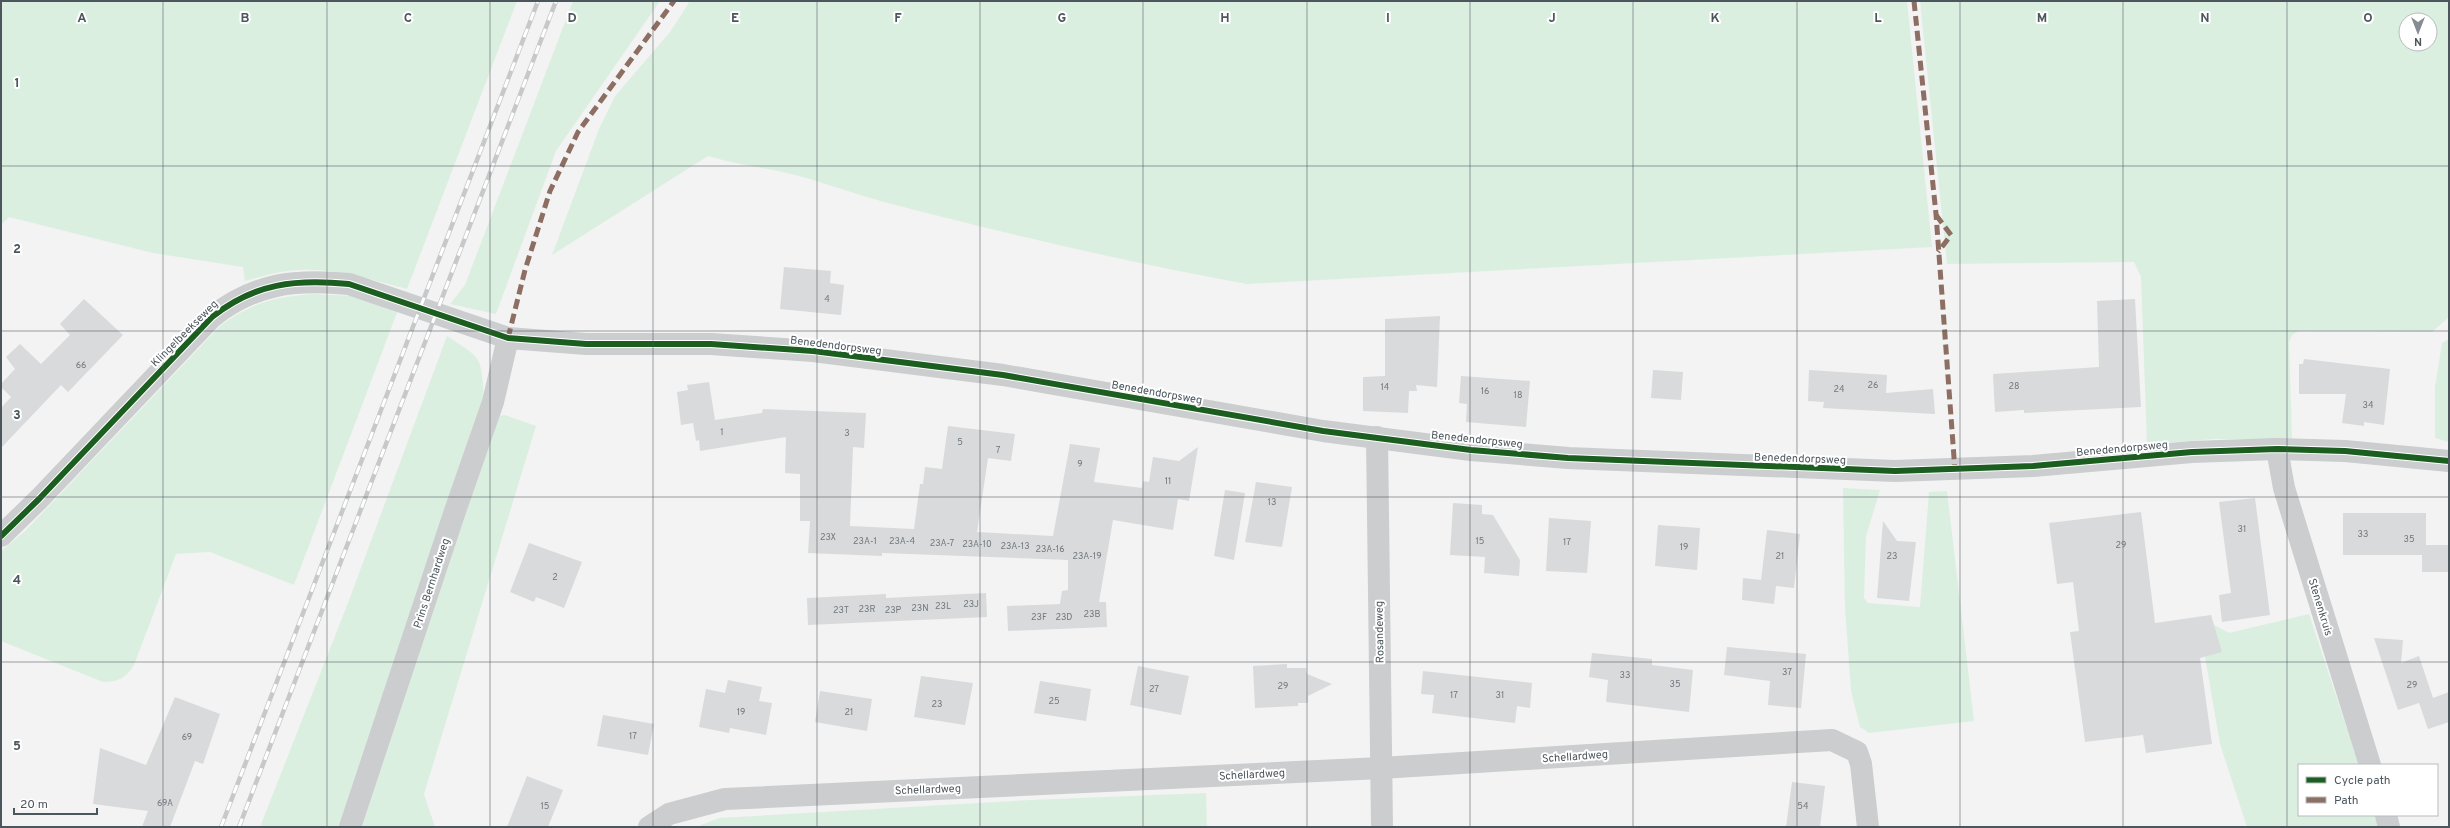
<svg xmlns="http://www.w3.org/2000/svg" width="2450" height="828" font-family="Overpass,sans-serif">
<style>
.green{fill:#dbefe1;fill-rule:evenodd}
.building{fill:#d9dadb}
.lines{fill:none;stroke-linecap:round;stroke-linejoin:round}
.minor{stroke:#cbcdce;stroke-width:22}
.rail-casing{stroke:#c7c8c9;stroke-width:4.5}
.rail{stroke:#fff;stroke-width:3;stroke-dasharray:9;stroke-linecap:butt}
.quiet{stroke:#8d6e63;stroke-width:5;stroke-dasharray:10 5;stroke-linecap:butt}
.cycleway-casing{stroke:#fff;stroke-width:8}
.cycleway{stroke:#1b5e20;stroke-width:6}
.grid{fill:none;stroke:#4c565d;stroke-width:1;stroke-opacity:0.55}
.labels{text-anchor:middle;stroke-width:4;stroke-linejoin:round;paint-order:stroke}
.number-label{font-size:9px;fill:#71787e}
.street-label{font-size:11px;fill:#4c565d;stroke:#fff}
.grid-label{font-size:13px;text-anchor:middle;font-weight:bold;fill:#4c565d;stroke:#fff;stroke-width:4;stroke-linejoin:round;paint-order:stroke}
</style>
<rect width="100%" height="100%" fill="#f3f3f3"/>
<g class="green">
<path d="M1 1H517L407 289C366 278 324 264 281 272 269 274 257 278 245 281L243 267 153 253 9 217 1 225Z"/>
<polygon points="573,1 660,1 556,151 496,314 450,304 465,285"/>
<path d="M690 1H1907L1932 247 1247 284C1126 262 1007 234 888 203 854 194 821 181 787 173 760 167 734 164 708 156L552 255 599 129 615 96 670 32Z"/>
<path d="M1920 1H2449V317L2432 332 2298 331 2292 335 2289 342 2292 439H2216L2147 444 2141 277 2134 262 1947 264ZM2406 20H2430V44H2406Z"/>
<path d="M313 294 353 296 398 310 294 585 210 552 176 554 134 665C126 678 118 682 103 682L1 641V551L25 531 220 326C251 303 274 297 313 294Z"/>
<path d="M447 336C481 359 481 354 484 396L342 827H260L348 603Z"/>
<polygon points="2449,339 2449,442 2435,438 2435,387 2442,343"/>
<polygon points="505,415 536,426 424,794 435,827 360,827 498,416"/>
<polygon points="1843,488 1880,490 1866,536 1864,598 1868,603 1920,607 1929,492 1947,491 1974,721 1869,733 1860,727 1851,691 1845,608"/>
<polygon points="2309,614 2359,765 2299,765 2299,815 2376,815 2380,827 2247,827 2220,744 2198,616 2229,633"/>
<polygon points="1206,793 1207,827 696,827 719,818 1030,800"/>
</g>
<g class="building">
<polygon points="784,267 831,271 830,283 844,285 841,315 780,309"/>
<polygon points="84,299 123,335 68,392 61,385 1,448 1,408 11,397 1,387 1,384 15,369 6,357 20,344 41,364 70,335 60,324"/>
<polygon points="2135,299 2141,407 2024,413 2024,410 1995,412 1993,374 2099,367 2097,301"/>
<polygon points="1440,316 1437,387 1416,385 1417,391 1409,391 1408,413 1363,411 1363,377 1385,376 1385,319"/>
<polygon points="2304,359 2390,369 2384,425 2364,422 2364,426 2342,423 2346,394 2299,394 2299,364 2303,364"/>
<polygon points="1653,370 1683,372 1681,400 1651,398"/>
<polygon points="1809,370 1887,375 1886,393 1933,389 1935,414 1823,408 1824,402 1808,401"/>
<polygon points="1461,376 1530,381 1526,427 1466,422 1467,404 1459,403"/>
<polygon points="709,382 715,420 762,413 763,409 866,413 864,448 853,447 850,526 914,529 920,484 923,484 925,467 942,469 948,426 1015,434 1011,461 988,458 977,532 1053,536 1070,444 1100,448 1094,482 1142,488 1143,481 1149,482 1153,457 1179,461 1198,447 1189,501 1178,499 1173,530 1113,520 1099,602 1106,602 1107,627 1008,631 1007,606 1060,604 1062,591 1068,590 1068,560 882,553 882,556 808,553 810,521 800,521 800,474 785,473 786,437 700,451 699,440 696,441 693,423 681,425 677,392 688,390 687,385"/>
<polygon points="1256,482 1292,487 1282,547 1245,542"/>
<polygon points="1225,490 1245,493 1234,560 1214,556"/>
<polygon points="2255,498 2270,615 2222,622 2219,595 2231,593 2219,502"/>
<polygon points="1453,503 1482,505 1482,514 1493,515 1520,560 1519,576 1484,573 1485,557 1450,555"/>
<polygon points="2141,512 2155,623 2211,615 2222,652 2200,658 2212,744 2146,753 2143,735 2085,742 2070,632 2079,631 2073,582 2057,584 2049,523"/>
<polygon points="2343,513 2426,513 2426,545 2449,545 2449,572 2422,572 2422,555 2343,555"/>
<polygon points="1549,518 1591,521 1587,573 1546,571"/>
<polygon points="1883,521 1897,541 1916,542 1909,601 1877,598"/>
<polygon points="1658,525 1700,528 1697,570 1655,566"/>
<polygon points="1767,530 1800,534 1794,588 1776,586 1774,604 1742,600 1743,578 1761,580"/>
<polygon points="529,543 582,562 564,608 536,597 534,602 510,592"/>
<polygon points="986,593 987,617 808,625 807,598 886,594 886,598"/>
<polygon points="2374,638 2403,640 2401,663 2419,656 2433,698 2449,692 2449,722 2428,729 2419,703 2398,710"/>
<polygon points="1727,647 1806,654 1801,708 1768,705 1770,681 1724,675"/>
<polygon points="1592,653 1652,659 1652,665 1693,670 1689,712 1606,702 1608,680 1589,677"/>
<polygon points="1287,664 1287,668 1306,668 1307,674 1332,684 1308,696 1308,703 1298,703 1298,706 1255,708 1253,666"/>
<polygon points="1138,666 1189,676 1181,715 1130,705"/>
<polygon points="1423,671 1532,683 1530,708 1517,706 1515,723 1432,713 1434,695 1421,694"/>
<polygon points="921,676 973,683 965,725 914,717"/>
<polygon points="728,680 762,687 759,701 772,703 766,735 730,728 729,733 699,727 706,689 725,693"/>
<polygon points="1040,681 1091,689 1086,721 1034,713"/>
<polygon points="820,691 872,699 867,731 815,722"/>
<polygon points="175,697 220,714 203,764 195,761 170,827 142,827 148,811 93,804 100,748 146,765"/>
<polygon points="603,715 654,724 648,755 597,746"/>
<polygon points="527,776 563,790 548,827 507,827"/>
<polygon points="1792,782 1825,786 1820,827 1786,827"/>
</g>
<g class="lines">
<g class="minor">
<polyline points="1377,437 1382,827"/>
<polyline points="2277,449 2284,488 2370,765"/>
<path d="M1 536 39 499 212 317C255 283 295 279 349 284L508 338 586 344H711L813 351 1003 375 1323 431 1471 450 1568 458 1895 471 2033 466 2192 452 2277 449 2345 451 2449 461"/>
<polyline points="2386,815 2389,827"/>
<polyline points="350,827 455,511 493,402 508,338"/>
<polyline points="649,827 669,814 725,799 1381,768 1832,740 1857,752 1861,764 1868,827"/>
</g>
<g class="rail-casing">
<g id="rail">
<polyline points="221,827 538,1"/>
<polyline points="239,827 556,1"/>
</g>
</g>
<use href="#rail" class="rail"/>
<g class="quiet">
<polyline points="1914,1 1936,214 1955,471"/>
<polyline points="1936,215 1951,235 1938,252"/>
<polyline points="508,338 525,270 550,191 578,132 674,1"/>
</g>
<g class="cycleway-casing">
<path id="cycleway" d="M1 536 39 499 212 317C255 283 295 279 349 284L508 338 586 344H711L813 351 1003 375 1323 431 1471 450 1568 458 1895 471 2033 466 2192 452 2277 449 2345 451 2449 461"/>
</g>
<use href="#cycleway" class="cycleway"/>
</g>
<path class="grid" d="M163 1V827M327 1V827M490 1V827M653 1V827M817 1V827M980 1V827M1143 1V827M1307 1V827M1470 1V827M1633 1V827M1797 1V827M1960 1V827M2123 1V827M2287 1V827M1 166H2449M1 331H2449M1 497H2449M1 662H2449"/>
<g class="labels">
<g class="number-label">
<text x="827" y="302">4</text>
<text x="81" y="368">66</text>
<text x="1873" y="388">26</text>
<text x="2014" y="389">28</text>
<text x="1385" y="390">14</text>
<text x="1839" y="392">24</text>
<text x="1485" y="394">16</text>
<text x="1518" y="398">18</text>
<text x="2368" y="408">34</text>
<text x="722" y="435">1</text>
<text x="847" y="436">3</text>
<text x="960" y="445">5</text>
<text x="998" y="453">7</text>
<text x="1080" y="467">9</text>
<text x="1168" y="484">11</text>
<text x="1272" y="505">13</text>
<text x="2242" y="532">31</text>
<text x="2363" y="537">33</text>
<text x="828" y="540">23X</text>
<text x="2409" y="542">35</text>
<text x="865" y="544">23A-1</text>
<text x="902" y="544">23A-4</text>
<text x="1480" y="544">15</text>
<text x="1567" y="545">17</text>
<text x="942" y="546">23A-7</text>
<text x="977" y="547">23A-10</text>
<text x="2121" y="548">29</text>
<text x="1015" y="549">23A-13</text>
<text x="1684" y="550">19</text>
<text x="1050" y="552">23A-16</text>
<text x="1087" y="559">23A-19</text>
<text x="1780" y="559">21</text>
<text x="1892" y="559">23</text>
<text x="555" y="580">2</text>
<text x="971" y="607">23J</text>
<text x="943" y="609">23L</text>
<text x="920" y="611">23N</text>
<text x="867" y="612">23R</text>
<text x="841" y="613">23T</text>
<text x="893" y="613">23P</text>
<text x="1092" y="617">23B</text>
<text x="1039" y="620">23F</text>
<text x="1064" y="620">23D</text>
<text x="1787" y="675">37</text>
<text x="1625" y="678">33</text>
<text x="1675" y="687">35</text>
<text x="2412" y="688">29</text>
<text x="1283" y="689">29</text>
<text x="1154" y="692">27</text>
<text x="1454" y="698">17</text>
<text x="1500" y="698">31</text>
<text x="1054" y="704">25</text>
<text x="937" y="707">23</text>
<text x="741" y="715">19</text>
<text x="849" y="715">21</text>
<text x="633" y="739">17</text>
<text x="187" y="740">69</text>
<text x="165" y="806">69A</text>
<text x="545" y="809">15</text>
<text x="1803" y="809">54</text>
</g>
<g class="street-label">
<text transform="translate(184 333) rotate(-45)" y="4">Klingelbeekseweg</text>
<text transform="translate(836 345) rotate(7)" y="4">Benedendorpsweg</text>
<text transform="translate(1157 392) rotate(10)" y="4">Benedendorpsweg</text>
<text transform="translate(1477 439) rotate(6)" y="4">Benedendorpsweg</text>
<text transform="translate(2122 448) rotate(-5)" y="4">Benedendorpsweg</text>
<text transform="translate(1800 458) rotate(2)" y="4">Benedendorpsweg</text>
<text transform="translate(431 583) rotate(-72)" y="4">Prins Bernhardweg</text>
<text transform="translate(2321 607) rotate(73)" y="4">Stenenkruis</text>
<text transform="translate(1379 632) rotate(-91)" y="4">Rosandeweg</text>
<text transform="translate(1575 756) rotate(-4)" y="4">Schellardweg</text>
<text transform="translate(1252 774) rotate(-3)" y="4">Schellardweg</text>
<text transform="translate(928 789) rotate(-2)" y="4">Schellardweg</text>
</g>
</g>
<g class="grid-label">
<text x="82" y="22">A</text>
<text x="245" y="22">B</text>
<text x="408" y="22">C</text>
<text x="572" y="22">D</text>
<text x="735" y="22">E</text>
<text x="898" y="22">F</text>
<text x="1062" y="22">G</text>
<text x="1225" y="22">H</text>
<text x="1388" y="22">I</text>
<text x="1552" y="22">J</text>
<text x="1715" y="22">K</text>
<text x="1878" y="22">L</text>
<text x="2042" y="22">M</text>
<text x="2205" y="22">N</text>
<text x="2368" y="22">O</text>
<text x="17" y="87">1</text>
<text x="17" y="253">2</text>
<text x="17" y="419">3</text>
<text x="17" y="584">4</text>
<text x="17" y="750">5</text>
</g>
<rect width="2450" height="828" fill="none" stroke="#4c565d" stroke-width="4"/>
<rect x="2298" y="764" width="140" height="52" fill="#ffffff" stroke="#b7bbbe"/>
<rect x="2306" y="777" width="20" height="6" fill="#1b5e20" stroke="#b7bbbe"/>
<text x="2334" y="784" font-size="12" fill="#4c565d">Cycle path</text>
<rect x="2306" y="797" width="20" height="6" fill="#8d6e63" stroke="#b7bbbe"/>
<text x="2334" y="804" font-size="12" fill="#4c565d">Path</text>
<g transform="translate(2418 32) rotate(180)"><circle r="19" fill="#ffffff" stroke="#b7bbbe"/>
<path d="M0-3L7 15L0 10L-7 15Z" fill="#868d92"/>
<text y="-6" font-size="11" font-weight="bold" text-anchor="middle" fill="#4c565d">N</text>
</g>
<path d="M14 808v6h83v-6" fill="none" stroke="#4c565d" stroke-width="2"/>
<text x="20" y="808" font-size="12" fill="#4c565d" stroke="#ffffff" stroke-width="3" paint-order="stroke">20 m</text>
</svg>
